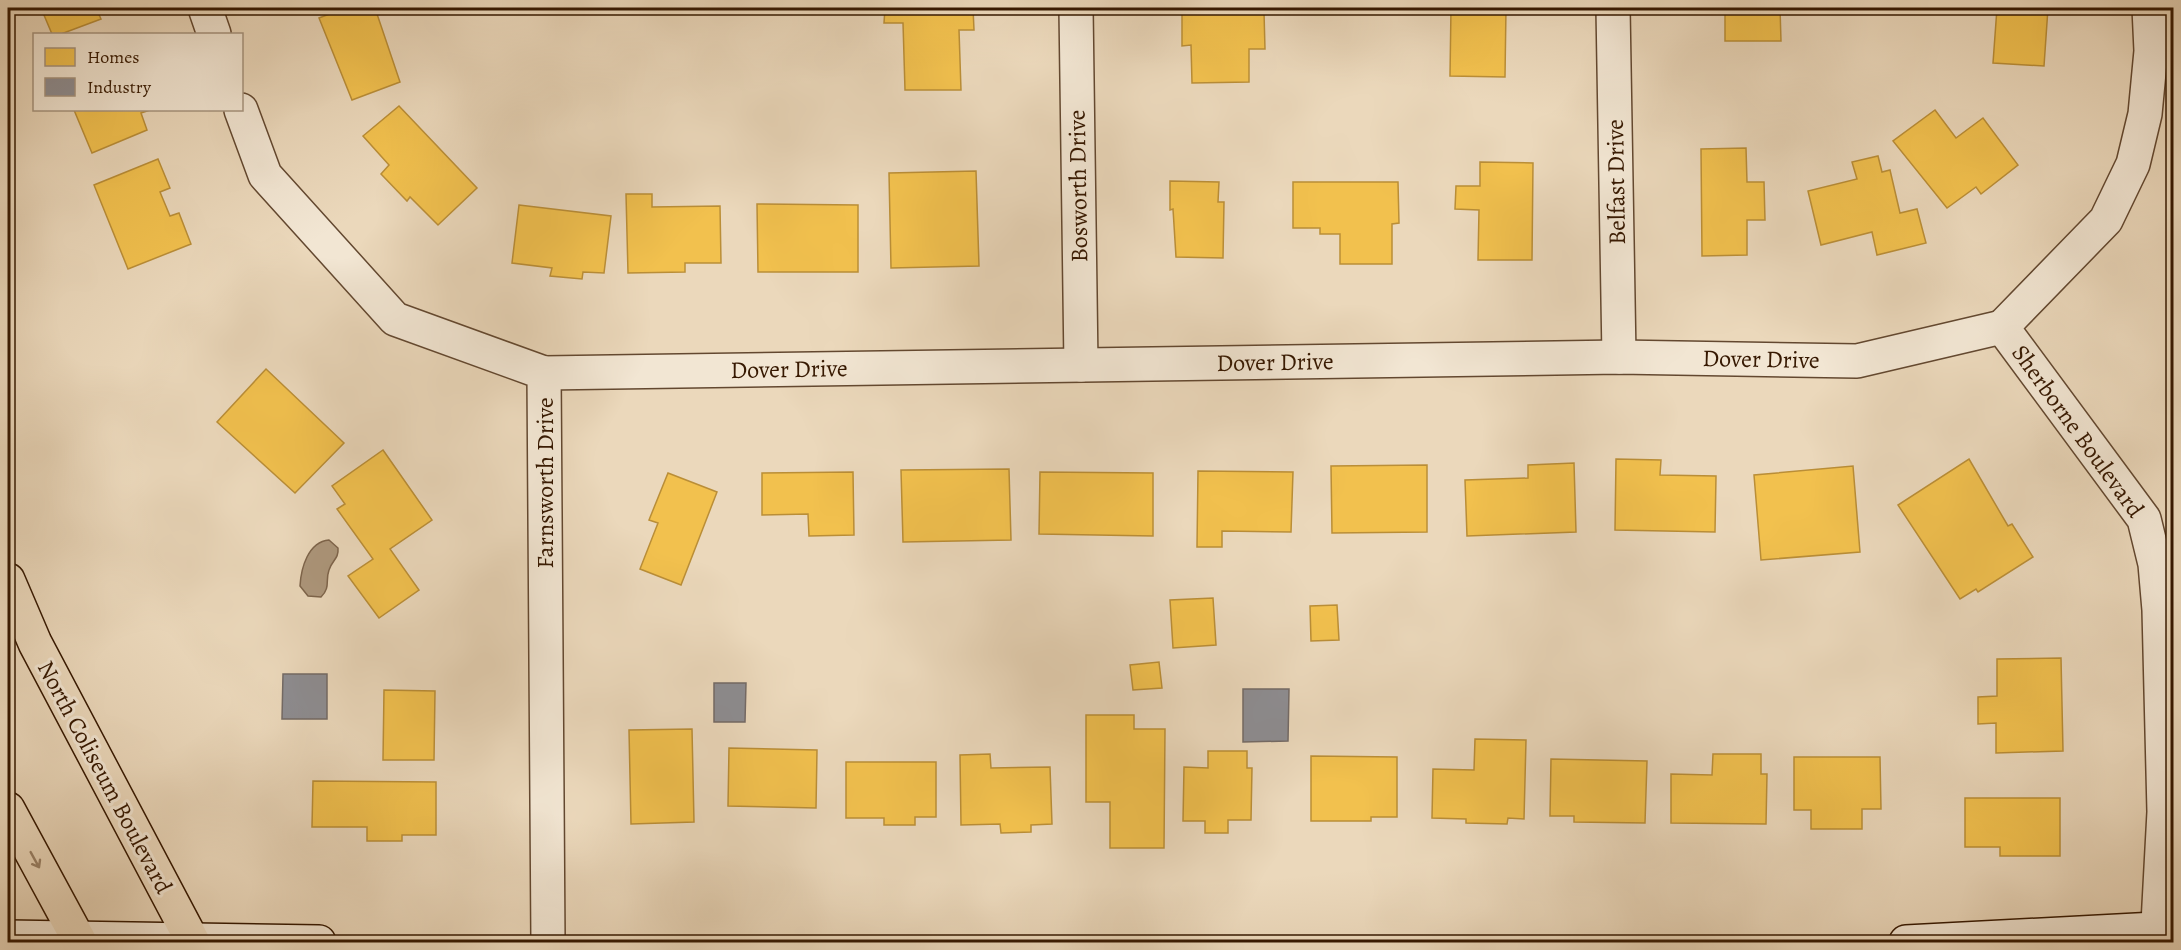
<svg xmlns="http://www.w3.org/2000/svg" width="2181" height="950" font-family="Alegreya,serif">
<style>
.water{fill:#ad977c;stroke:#7d644b;stroke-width:1.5}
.homes{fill:#f2c14e;stroke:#ba8e37;stroke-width:1.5}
.industry{fill:#8d8d92;stroke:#736a66;stroke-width:1.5}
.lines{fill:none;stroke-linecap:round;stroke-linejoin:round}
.street-casing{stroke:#634830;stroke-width:36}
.secondary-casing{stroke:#361801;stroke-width:36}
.highway-casing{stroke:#361801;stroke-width:36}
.street{stroke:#f2e6d3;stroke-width:33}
.secondary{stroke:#f2e6d3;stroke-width:33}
.highway{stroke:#ebd8bb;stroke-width:33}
.oneway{stroke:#9a8267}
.labels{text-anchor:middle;stroke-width:6;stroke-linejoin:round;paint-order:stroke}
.street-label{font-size:24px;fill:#361801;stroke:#f2e6d3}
</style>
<rect width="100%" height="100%" fill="#ebd8bb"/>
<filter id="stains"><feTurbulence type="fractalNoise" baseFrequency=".00333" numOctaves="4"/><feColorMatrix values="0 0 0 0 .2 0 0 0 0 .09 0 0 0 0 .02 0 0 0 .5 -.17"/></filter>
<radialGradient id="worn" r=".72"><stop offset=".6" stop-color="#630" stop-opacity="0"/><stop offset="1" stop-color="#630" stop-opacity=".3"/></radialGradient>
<path class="water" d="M329 540 338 548C339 559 332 560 329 570 325 581 331 587 321 597L308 596 300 586C301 568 308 542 329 540Z"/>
<g class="homes">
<polygon points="13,8 31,8 15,13"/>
<polygon points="41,8 96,8 101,19 61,34 52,34"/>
<polygon points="345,8 375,8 400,82 352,100 319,18"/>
<polygon points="885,8 973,8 974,30 959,30 961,90 905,90 903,23 884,23"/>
<polygon points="1182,8 1247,8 1247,12 1264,12 1265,49 1249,49 1249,82 1192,83 1191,45 1182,46"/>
<polygon points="1451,8 1506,8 1505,77 1450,76"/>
<polygon points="1725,8 1780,8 1781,41 1725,41"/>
<polygon points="1997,8 2048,8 2044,66 1993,63"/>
<polygon points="399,106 477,188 438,225 410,197 407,201 381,174 389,165 363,136"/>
<polygon points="74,110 150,110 141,113 147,130 92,153"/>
<polygon points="1935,110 1956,138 1983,118 2018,165 1981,194 1976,187 1947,208 1893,141"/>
<polygon points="1746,148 1747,182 1764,182 1765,220 1747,220 1747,255 1702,256 1701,149"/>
<polygon points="1878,156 1882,172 1890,170 1900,213 1917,209 1926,243 1877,255 1872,232 1821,245 1808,191 1857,179 1852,162"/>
<polygon points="158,159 170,188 160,192 170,216 179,213 191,244 128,269 94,185"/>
<polygon points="1480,162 1533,163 1532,260 1478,260 1479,210 1455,209 1456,186 1480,186"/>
<polygon points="976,171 979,266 891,268 889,173"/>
<polygon points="1170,181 1219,182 1218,202 1224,202 1223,258 1176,257 1173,209 1170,210"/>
<polygon points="1293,182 1398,182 1399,223 1392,224 1392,264 1340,264 1340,234 1320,234 1320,228 1293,228"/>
<polygon points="626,194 652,194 652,207 720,206 721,263 685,263 685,272 628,273"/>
<polygon points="757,204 858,205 858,272 758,272"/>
<polygon points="519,205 611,216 604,273 583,272 582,279 550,276 552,268 512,263"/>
<polygon points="266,369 344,443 295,493 217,422"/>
<polygon points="383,450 432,520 390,549 419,590 379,618 348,576 373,559 337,509 345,504 332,486"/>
<polygon points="1616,459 1661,460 1660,475 1716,476 1715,532 1615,530"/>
<polygon points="1969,459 2008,526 2012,524 2033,557 1978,592 1976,589 1960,599 1898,505"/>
<polygon points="1574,463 1576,532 1467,536 1465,480 1528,478 1528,465"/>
<polygon points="1427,465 1427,532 1332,533 1331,466"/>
<polygon points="1853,466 1860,552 1761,560 1754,475"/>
<polygon points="1009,469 1011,540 903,542 901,470"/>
<polygon points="1198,471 1293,472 1291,532 1222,531 1222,547 1197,547"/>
<polygon points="853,472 854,535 809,536 808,514 762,515 762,473"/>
<polygon points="1040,472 1153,473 1153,536 1039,534"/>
<polygon points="668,473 717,492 681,585 640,569 658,523 649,520"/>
<polygon points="1213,598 1216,645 1173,648 1170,600"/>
<polygon points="1337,605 1339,640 1311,641 1310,606"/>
<polygon points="2061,658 2063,751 1996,753 1996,723 1978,724 1978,697 1997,696 1997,659"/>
<polygon points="1159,662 1162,688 1133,690 1130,665"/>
<polygon points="384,690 435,691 434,760 383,760"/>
<polygon points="1086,715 1134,715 1134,729 1165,729 1164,848 1110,848 1110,802 1086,802"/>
<polygon points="692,729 694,822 631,824 629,730"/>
<polygon points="1475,739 1526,740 1524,819 1508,818 1507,824 1466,823 1466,819 1432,818 1433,769 1474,770"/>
<polygon points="729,748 817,750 816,808 728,806"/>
<polygon points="1208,751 1247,751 1247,768 1252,768 1251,820 1228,820 1228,833 1205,833 1205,821 1183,821 1184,767 1208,768"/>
<polygon points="990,754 991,768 1050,767 1052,824 1031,825 1031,832 1001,833 1000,824 961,825 960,755"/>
<polygon points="1713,754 1761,754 1761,774 1767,774 1766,824 1671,823 1671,774 1712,775"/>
<polygon points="1311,756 1397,757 1397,817 1371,817 1371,821 1311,821"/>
<polygon points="1794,757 1880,757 1881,809 1862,809 1862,829 1811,829 1811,810 1794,810"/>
<polygon points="1551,759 1647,761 1645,823 1574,822 1574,816 1550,816"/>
<polygon points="846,762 936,762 936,817 915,817 915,825 884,825 884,818 846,818"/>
<polygon points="313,781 436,782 436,835 402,835 402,841 367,841 367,827 312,827"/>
<polygon points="1965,798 2060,798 2060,856 2000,856 2000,847 1965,847"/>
</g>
<g class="industry">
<polygon points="283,674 327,674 327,719 282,719"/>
<polygon points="714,683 746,683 745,722 714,722"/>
<polygon points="1243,689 1289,689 1288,741 1243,742"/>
</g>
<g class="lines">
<g class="street-casing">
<g id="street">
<polyline points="205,8 214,34"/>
<polyline points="1076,8 1081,365"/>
<polyline points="1613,8 1619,357"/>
<polyline points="2149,8 2151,51 2145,114 2133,164 2106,220 2002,327 2144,519 2155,564 2159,610 2164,812 2157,942"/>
<polyline points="241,110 265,175 395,319 544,373 548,942"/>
<polyline points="544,373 1619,357 1857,361 2002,327"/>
</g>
</g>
<g class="secondary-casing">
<g id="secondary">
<polyline points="8,937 319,942"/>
<polyline points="1906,942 2174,928"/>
</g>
</g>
<g class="highway-casing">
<g id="highway">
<polyline points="8,580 35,643 193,942"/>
<polyline points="8,809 80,942"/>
</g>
</g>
<use href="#street" class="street"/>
<use href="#secondary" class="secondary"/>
<use href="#highway" class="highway"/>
</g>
<defs><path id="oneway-shaft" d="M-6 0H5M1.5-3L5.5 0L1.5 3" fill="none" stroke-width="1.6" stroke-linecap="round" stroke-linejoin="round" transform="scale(1.5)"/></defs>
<use class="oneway" href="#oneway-shaft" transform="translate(35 860) rotate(61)"/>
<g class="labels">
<g class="street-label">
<text transform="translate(1616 182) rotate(-91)" y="8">Belfast Drive</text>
<text transform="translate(1078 186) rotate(-91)" y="8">Bosworth Drive</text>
<text transform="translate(1761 359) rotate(1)" y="8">Dover Drive</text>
<text transform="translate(1275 362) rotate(-1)" y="8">Dover Drive</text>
<text transform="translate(789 369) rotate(-1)" y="8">Dover Drive</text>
<text transform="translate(2078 431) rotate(54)" y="8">Sherborne Boulevard</text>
<text transform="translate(545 483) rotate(-90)" y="8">Farnsworth Drive</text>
<text transform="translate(105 777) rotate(62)" y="8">North Coliseum Boulevard</text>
</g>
</g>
<rect width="2181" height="950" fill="none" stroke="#ebd8bb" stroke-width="30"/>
<rect x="9" y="9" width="2163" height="932" fill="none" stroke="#361801" stroke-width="3"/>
<rect x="15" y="15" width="2151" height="920" fill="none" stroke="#361801" stroke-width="1.5"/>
<rect x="33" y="33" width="210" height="78" fill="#f2e6d3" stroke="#a7947f" stroke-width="1.5"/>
<rect x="45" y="48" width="30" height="18" fill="#f2c14e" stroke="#a7947f" stroke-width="1.5"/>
<text x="87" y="63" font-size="18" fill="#361801">Homes</text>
<rect x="45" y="78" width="30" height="18" fill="#8d8d92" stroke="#a7947f" stroke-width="1.5"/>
<text x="87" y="93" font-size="18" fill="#361801">Industry</text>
<rect width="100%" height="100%" filter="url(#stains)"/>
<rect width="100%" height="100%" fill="url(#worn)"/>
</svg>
